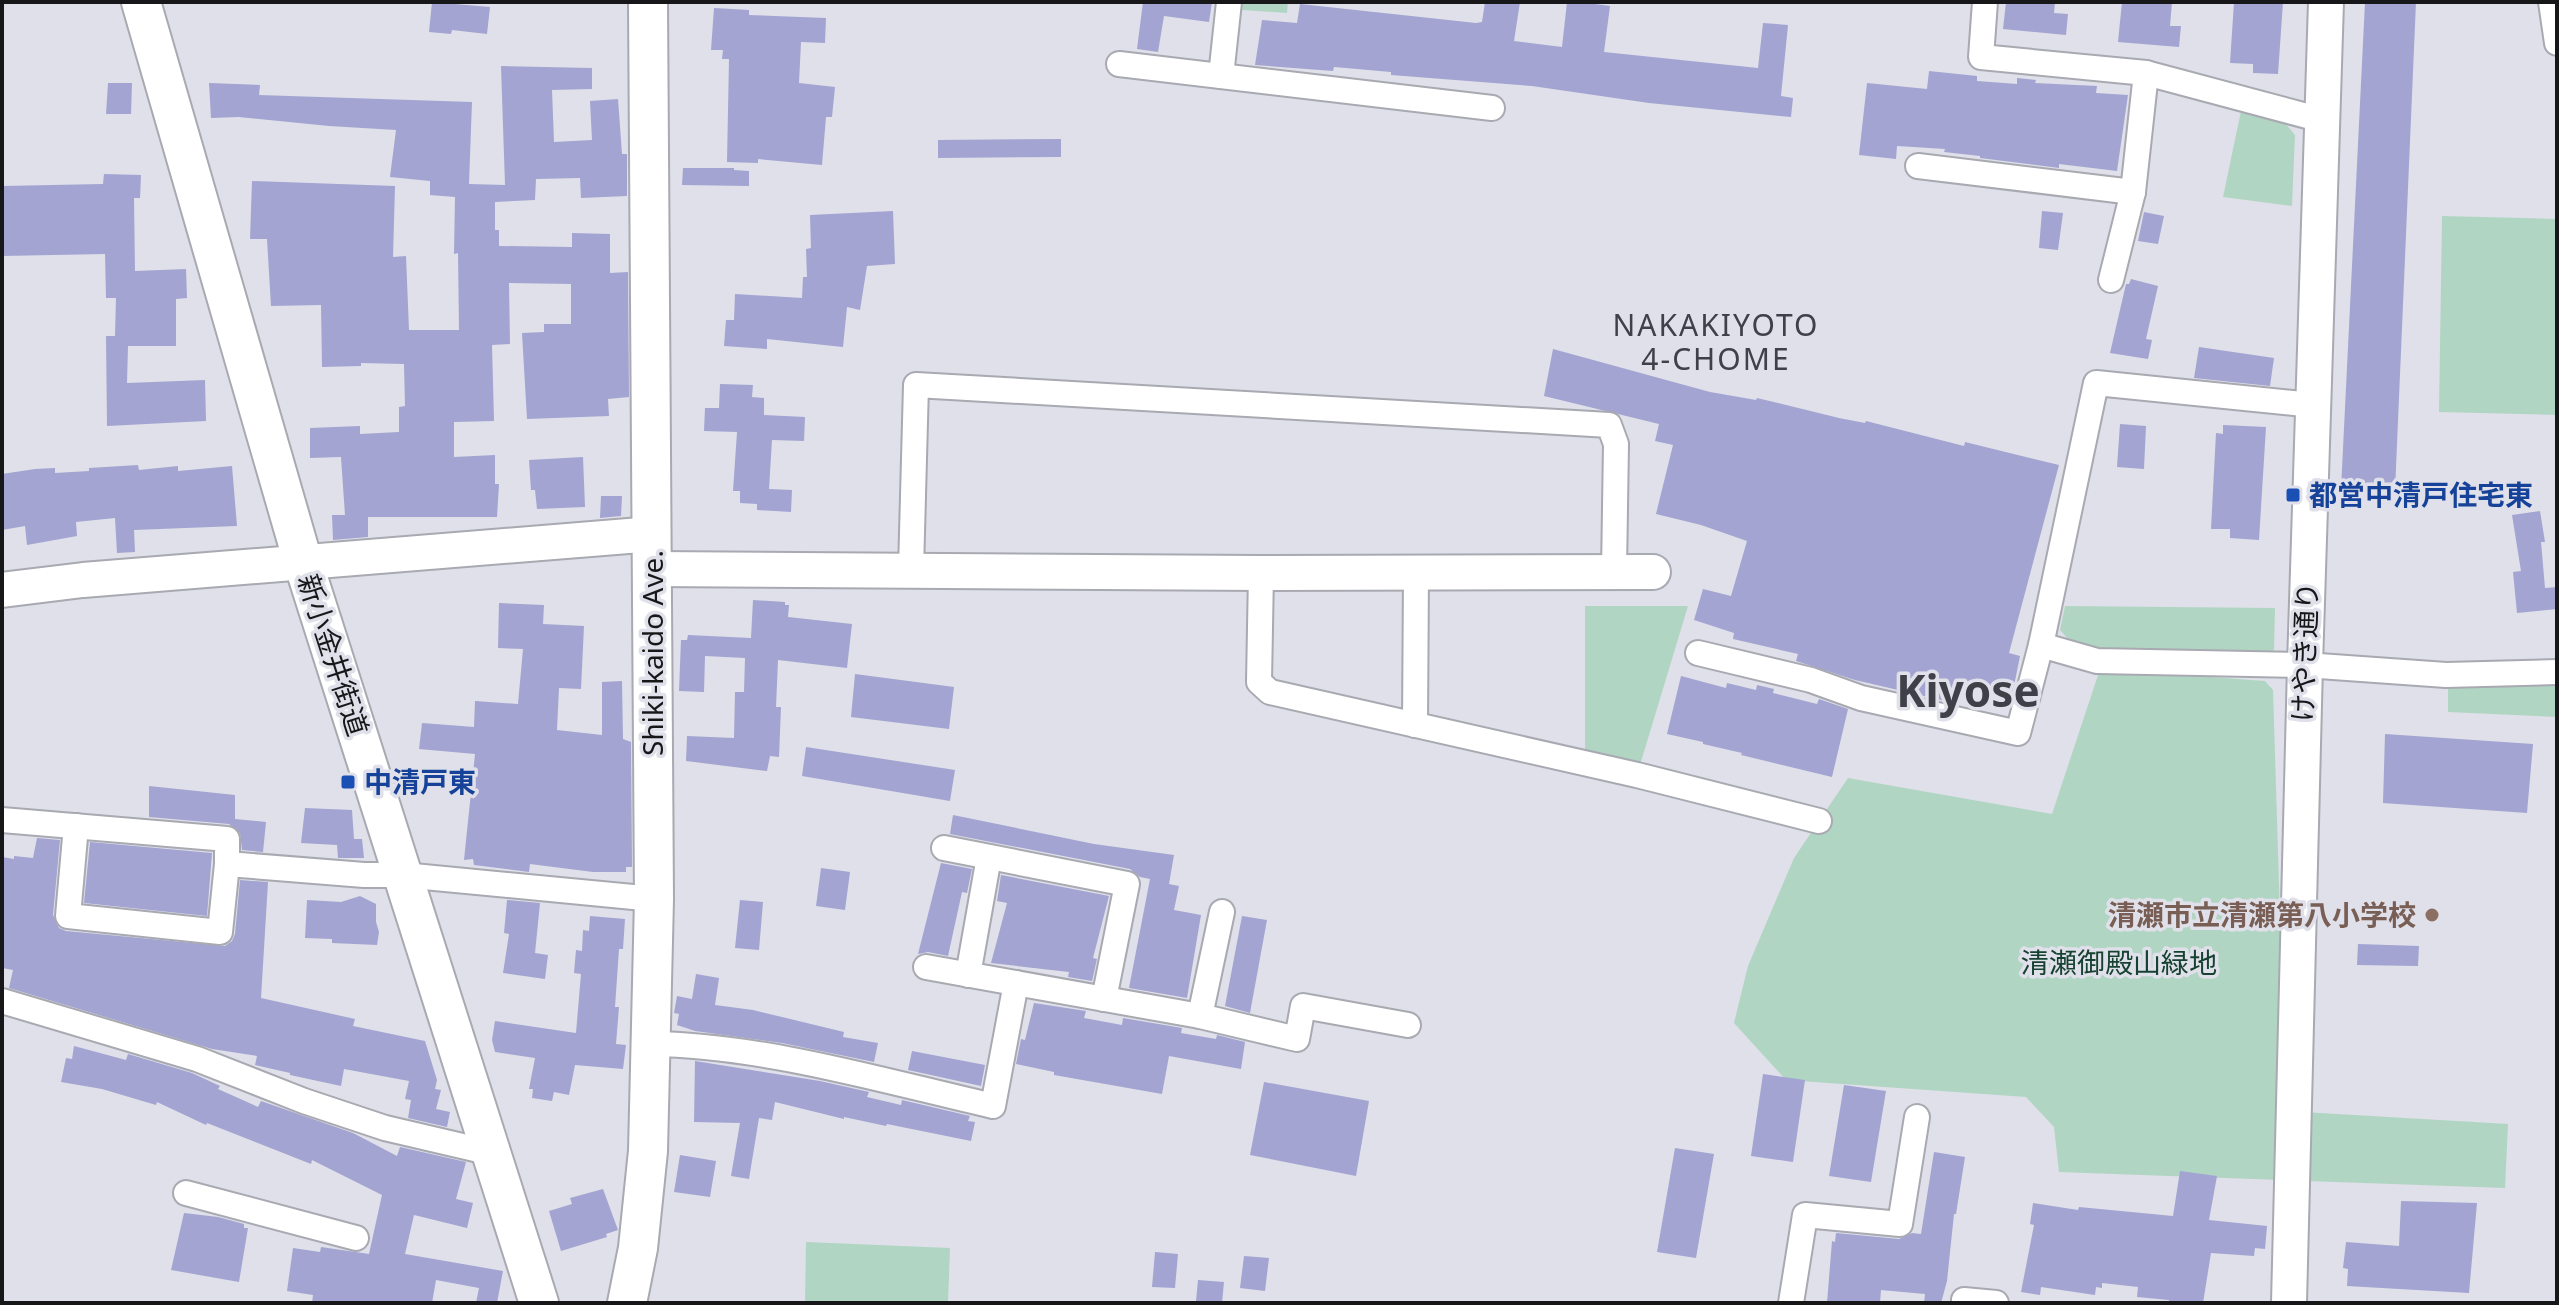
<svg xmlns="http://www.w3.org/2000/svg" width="2559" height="1305" font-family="'Noto Sans','Noto Sans JP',sans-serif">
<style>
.green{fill:#b1d5c3}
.building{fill:#a3a4d1}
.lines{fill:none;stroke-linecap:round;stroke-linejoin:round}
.street-casing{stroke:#a8a9b1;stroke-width:28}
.secondary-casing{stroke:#a8a9b1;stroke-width:38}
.primary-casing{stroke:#a8a9b1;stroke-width:42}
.street{stroke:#fff;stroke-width:24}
.secondary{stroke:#fff;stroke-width:34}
.primary{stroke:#fff;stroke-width:38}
.transit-dot{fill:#1a4fb4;stroke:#dfe0e9;stroke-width:3}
.education-dot{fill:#8d6e63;stroke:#dfe0e9;stroke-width:3}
.labels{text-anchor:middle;stroke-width:7;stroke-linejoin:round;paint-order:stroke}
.transit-label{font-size:28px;font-weight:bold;fill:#164399;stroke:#dfe0e9;text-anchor:start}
.street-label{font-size:28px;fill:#17171a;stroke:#dfe0e9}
.education-label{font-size:28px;font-weight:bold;fill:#785e54;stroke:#dfe0e9;text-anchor:end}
.park-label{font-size:28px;fill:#174231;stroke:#dfe0e9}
.neighbourhood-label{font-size:30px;letter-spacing:2px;fill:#404148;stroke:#dfe0e9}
.town-label{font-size:44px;font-weight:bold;fill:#404148;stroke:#dfe0e9}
</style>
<rect width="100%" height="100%" fill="#dfe0e9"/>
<g class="green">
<polygon points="1229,2 1288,2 1287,13 1228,9"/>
<polygon points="2241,111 2284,122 2295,135 2292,206 2223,197"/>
<polygon points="2442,216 2557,219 2557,415 2439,412"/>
<polygon points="1585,606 1688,606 1637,775 1585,764"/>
<polygon points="2065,606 2275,608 2274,650 2264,659 2100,649 2069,640 2060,630"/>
<polygon points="2100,669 2265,681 2273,690 2286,1111 2508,1124 2505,1188 2059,1172 2054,1127 2026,1097 1786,1080 1734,1023 1748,966 1794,858 1848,778 2052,814"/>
<polygon points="2557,675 2557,717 2448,712 2448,676"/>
<polygon points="806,1242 950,1248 948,1303 805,1303"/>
</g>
<g class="building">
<polygon points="432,2 490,7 487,34 452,30 451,34 429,32"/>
<polygon points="1143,2 1212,2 1209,22 1164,16 1158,52 1137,49"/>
<polygon points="1485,2 1520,2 1514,41 1562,47 1567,2 1580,2 1610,6 1604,52 1758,68 1763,23 1788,25 1781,96 1793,98 1791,117 1649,103 1532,86 1391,75 1391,72 1334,67 1333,71 1255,65 1262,20 1297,23 1300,4 1476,23 1482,22"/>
<polygon points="2006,2 2055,2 2054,13 2068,14 2066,35 2003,29"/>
<polygon points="2122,2 2172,2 2170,26 2181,26 2179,47 2118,42"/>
<polygon points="2234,2 2283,2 2278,74 2253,73 2253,64 2230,63"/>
<polygon points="2365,2 2416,2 2395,491 2341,489"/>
<polygon points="714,8 749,10 749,15 826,18 825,43 801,42 799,83 835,87 832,117 826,117 822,165 758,159 758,163 727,162 729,59 722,59 723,50 711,50"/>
<polygon points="501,66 592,68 592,89 552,90 554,142 592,140 590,101 618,99 622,154 627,154 627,196 581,198 580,178 536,179 535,200 495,202 495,230 499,230 499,246 572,247 572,233 610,234 610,273 628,272 629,397 608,399 609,416 527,419 522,333 544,332 544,324 571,324 571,284 509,283 510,344 492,345 494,421 454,422 454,457 495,455 495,484 499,484 497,517 368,517 368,537 333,540 332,515 345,515 341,457 310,458 310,428 360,426 360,434 399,432 399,407 405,406 404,364 361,363 361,366 322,367 321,305 271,306 267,239 250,239 252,181 395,186 393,257 406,256 409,330 459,330 458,253 454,254 455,197 430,195 430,181 390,177 396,130 329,126 239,117 211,118 209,83 260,85 259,95 472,102 469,184 505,185"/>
<polygon points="1929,71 1977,76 1977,81 2017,84 2017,78 2036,80 2035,83 2097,86 2096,93 2128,95 2117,171 2059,164 2059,168 1980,158 1980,156 1944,152 1945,149 1897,146 1896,159 1859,155 1867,83 1927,89"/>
<polygon points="108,83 132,83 131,114 106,114"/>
<polygon points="1061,139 1061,157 938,158 938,140"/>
<polygon points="683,168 734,168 734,170 749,171 749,186 682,185"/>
<polygon points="104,174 141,175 140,198 134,198 135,271 186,269 187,298 176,299 176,346 128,346 127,383 205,380 206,421 107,426 106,336 115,336 116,298 106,298 105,254 2,256 2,186 103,184"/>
<polygon points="893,211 895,264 867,266 860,310 847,307 843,347 767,339 767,349 724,346 726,320 734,320 735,294 802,298 803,277 807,277 806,249 811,248 810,215"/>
<polygon points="2042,211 2063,213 2058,250 2039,248"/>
<polygon points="2144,212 2164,216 2158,244 2138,241"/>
<polygon points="2131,279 2158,286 2146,339 2152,340 2148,359 2110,353 2126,284 2129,284"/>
<polygon points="2199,347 2274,358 2270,386 2194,378"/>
<polygon points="1553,349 1710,392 1756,400 1757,398 1839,418 1865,423 1866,421 1964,446 1965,442 2059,465 2009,653 2020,656 2013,691 1966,681 1963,694 1957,692 1954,703 1855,680 1796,661 1798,654 1733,639 1734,633 1694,620 1703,589 1731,596 1747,541 1701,525 1656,514 1673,445 1655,441 1659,424 1544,396"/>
<polygon points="720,384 753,385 752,397 764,398 764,415 805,417 804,441 772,440 769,489 792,490 791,512 757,510 757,504 740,503 740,491 733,491 737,432 704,431 705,408 719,408"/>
<polygon points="2120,424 2146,426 2144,469 2117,467"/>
<polygon points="2223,425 2266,427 2259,540 2230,538 2230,529 2211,529 2216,433 2223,434"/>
<polygon points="583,457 585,507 537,509 535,490 531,490 529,460"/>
<polygon points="138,465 139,470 178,466 178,471 232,466 237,526 134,530 135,552 117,553 115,518 76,522 77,536 27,545 25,526 2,530 2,474 35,469 55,468 55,473 89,471 89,468"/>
<polygon points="601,496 622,496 621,516 600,518"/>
<polygon points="2540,511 2545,542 2541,542 2545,588 2557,587 2557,609 2517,613 2513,572 2521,571 2512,515"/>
<polygon points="753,600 785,602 785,605 789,605 788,617 852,624 847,668 778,660 776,707 781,707 779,757 770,756 767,771 686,761 687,736 734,738 735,692 744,692 745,658 705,656 704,692 679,691 681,640 687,640 688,635 751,638"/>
<polygon points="499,603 544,605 543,624 584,626 581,689 559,688 557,730 602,735 602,682 622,681 623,739 631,742 632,867 626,867 626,872 593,872 530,864 529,872 474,865 473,859 464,860 475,754 419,749 422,723 474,727 475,701 518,704 523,649 498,648"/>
<polygon points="855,674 954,687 949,729 851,717"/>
<polygon points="1681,676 1726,688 1727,683 1756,690 1757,685 1774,689 1773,693 1817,704 1819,699 1848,709 1832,777 1741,755 1742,753 1703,744 1703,742 1667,734"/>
<polygon points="2385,734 2533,744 2527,813 2383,803"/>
<polygon points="806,747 955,770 950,801 802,776"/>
<polygon points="149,786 235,795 235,819 266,822 263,852 242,850 240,833 229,824 149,817"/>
<polygon points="305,808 352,810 354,839 362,839 364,858 338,858 337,845 301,843"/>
<polygon points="953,815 1094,844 1174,855 1169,884 1179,886 1174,910 1201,915 1187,998 1129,988 1150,879 1140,877 1130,869 950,834"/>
<polygon points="37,838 60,840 53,915 59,928 66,931 225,946 232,941 235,934 240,880 268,882 261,998 355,1019 353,1026 425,1041 437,1080 435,1089 441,1090 436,1109 450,1112 447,1127 408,1118 411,1100 405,1099 409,1081 344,1069 341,1086 290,1075 290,1073 255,1065 257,1056 212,1049 9,988 13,970 2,968 2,857 14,859 14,856 33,858"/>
<polygon points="90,842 212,853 207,916 84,903"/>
<polygon points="941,863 972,869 967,893 962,892 948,956 928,952 918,954"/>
<polygon points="821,868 850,872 845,910 816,906"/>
<polygon points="1001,875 1109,896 1093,958 1097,959 1092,981 1068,977 1069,972 991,963 1007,903 997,901"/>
<polygon points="360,896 376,904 376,922 379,932 377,945 332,943 332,939 305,938 307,900 341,902"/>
<polygon points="507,900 540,903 535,953 548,955 545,979 503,973 509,934 504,933"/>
<polygon points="740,900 763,902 759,950 735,948"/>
<polygon points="590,916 625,919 623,949 619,949 615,1007 619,1007 616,1044 626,1045 623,1069 575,1065 569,1095 554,1092 552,1101 532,1098 533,1089 529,1089 535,1058 495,1052 492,1040 495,1021 576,1033 581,974 574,973 576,950 582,951 583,930 589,931"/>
<polygon points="1242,916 1267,920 1250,1013 1225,1006"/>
<polygon points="2358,944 2419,946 2418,966 2357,965"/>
<polygon points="696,974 719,978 715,1005 753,1010 844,1032 843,1037 878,1043 874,1062 782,1043 695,1031 677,1025 679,1014 674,1013 677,996 692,999"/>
<polygon points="1034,1003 1086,1011 1084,1018 1122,1025 1123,1018 1182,1028 1181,1033 1216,1039 1217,1035 1245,1042 1241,1069 1169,1056 1162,1094 1054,1075 1054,1072 1016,1064 1021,1039 1025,1040"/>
<polygon points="74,1046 126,1060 128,1054 192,1073 220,1086 218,1089 258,1107 261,1101 353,1133 397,1156 400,1147 466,1162 456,1199 473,1203 467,1228 414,1215 405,1254 503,1271 497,1303 476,1303 479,1288 436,1280 432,1303 312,1303 313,1295 287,1291 293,1248 320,1252 321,1247 369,1254 382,1195 312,1160 311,1164 207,1123 206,1125 157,1102 156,1105 102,1089 61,1082 66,1058 72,1059"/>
<polygon points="912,1051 985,1065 981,1086 908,1070"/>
<polygon points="695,1061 820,1081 869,1092 867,1097 901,1105 902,1100 970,1116 968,1121 975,1122 971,1141 887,1124 886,1126 844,1117 844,1119 775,1102 772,1120 759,1118 749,1179 731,1176 740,1123 694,1122"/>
<polygon points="1763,1074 1805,1080 1793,1162 1751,1156"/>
<polygon points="1264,1082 1369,1101 1356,1176 1250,1155"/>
<polygon points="1844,1085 1886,1091 1871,1182 1829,1176"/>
<polygon points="1675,1148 1714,1154 1696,1258 1657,1252"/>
<polygon points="1934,1152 1965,1157 1956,1214 1954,1214 1947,1281 1941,1303 1924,1303 1925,1294 1881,1290 1880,1303 1827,1303 1832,1241 1835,1242 1836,1233 1899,1239 1912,1233 1921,1234"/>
<polygon points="680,1155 716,1161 710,1197 674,1192"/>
<polygon points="2180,1171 2217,1176 2209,1220 2267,1226 2265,1249 2255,1248 2254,1256 2211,1253 2203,1303 2169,1303 2169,1300 2137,1297 2138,1287 2102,1283 2102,1288 2096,1287 2095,1295 2041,1287 2040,1295 2021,1292 2034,1225 2030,1224 2033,1203 2078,1210 2079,1207 2173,1216"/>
<polygon points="603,1189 618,1230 606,1234 607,1237 561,1251 549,1211 572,1204 570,1198"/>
<polygon points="2401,1201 2477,1203 2469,1293 2347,1286 2348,1269 2343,1268 2346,1242 2399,1246"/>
<polygon points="184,1213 218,1217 244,1224 244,1228 248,1228 239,1282 171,1270"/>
<polygon points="1155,1252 1178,1254 1175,1288 1152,1287"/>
<polygon points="1244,1256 1269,1258 1265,1291 1240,1288"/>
<polygon points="1198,1280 1224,1282 1222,1303 1196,1301"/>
</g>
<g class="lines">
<g class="street-casing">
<g id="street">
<polyline points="1985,2 1981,57 2146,73 2322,120"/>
<polyline points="2551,2 2557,43"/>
<polyline points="1119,64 1492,108"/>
<polyline points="1221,76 1229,2"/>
<polyline points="1918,166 2133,192"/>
<polyline points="2111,280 2133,192 2146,73"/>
<polyline points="911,570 916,385 1609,425 1616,444 1614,572"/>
<polyline points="1261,573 1259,682 1270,692 1637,775 1819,821"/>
<polyline points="2041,645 2097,661 2305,665 2446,675 2557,672"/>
<polyline points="1698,653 1811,680 1861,698 2018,733 2041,645 2096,383 2313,405"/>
<polyline points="1415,725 1416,573"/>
<polyline points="2,820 227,839 227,864"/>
<polyline points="76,826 68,916 220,932 227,864 364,875 403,875 654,899"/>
<polyline points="944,848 1127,884 1104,999"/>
<polyline points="926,967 1200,1016 1297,1039 1303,1006 1408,1025"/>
<polyline points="968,975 989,857"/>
<polyline points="2,1001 197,1059 304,1101 385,1128 492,1153"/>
<polyline points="1200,1016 1222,912"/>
<path d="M651 1044C762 1045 884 1081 993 1106L1016 983"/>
<polyline points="186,1193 356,1238"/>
<polyline points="1791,1303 1805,1215 1900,1224 1917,1117"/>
<polyline points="1964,1303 1964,1300 1996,1303"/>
</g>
</g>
<g class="secondary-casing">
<g id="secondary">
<polyline points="652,569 1261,573 1653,572"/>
<polyline points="2,590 83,580 653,534"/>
<polyline points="2289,1303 2305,665 2326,2"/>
</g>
</g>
<g class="primary-casing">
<g id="primary">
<polyline points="141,2 303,562 539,1303"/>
<polyline points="627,1303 638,1248 648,1151 654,899 648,2"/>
</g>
</g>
<use href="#street" class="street"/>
<use href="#secondary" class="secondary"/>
<use href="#primary" class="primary"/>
</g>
<g class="transit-dot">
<rect x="2285" y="487" width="16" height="16" rx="4"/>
<rect x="340" y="774" width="16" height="16" rx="4"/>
</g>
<circle class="education-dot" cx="2432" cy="915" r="8"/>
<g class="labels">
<g class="transit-label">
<text x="2309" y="505">都営中清戸住宅東</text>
<text x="364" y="792">中清戸東</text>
</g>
<g class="street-label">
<text transform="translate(2305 652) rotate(-88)" y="10">けやき通り</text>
<text transform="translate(653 653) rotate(-90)" y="10">Shiki-kaido Ave.</text>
<text transform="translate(333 655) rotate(72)" y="10">新小金井街道</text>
</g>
<g class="education-label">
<text x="2416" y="925">清瀬市立清瀬第八小学校</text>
</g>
<g class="park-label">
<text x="2119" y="973">清瀬御殿山緑地</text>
</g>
<g class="neighbourhood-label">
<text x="1716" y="336">NAKAKIYOTO<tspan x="1716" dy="34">4-CHOME</tspan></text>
</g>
<g class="town-label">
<text x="1968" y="707">Kiyose</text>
</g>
</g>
<rect width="2559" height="1305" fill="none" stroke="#17171a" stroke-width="8"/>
</svg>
